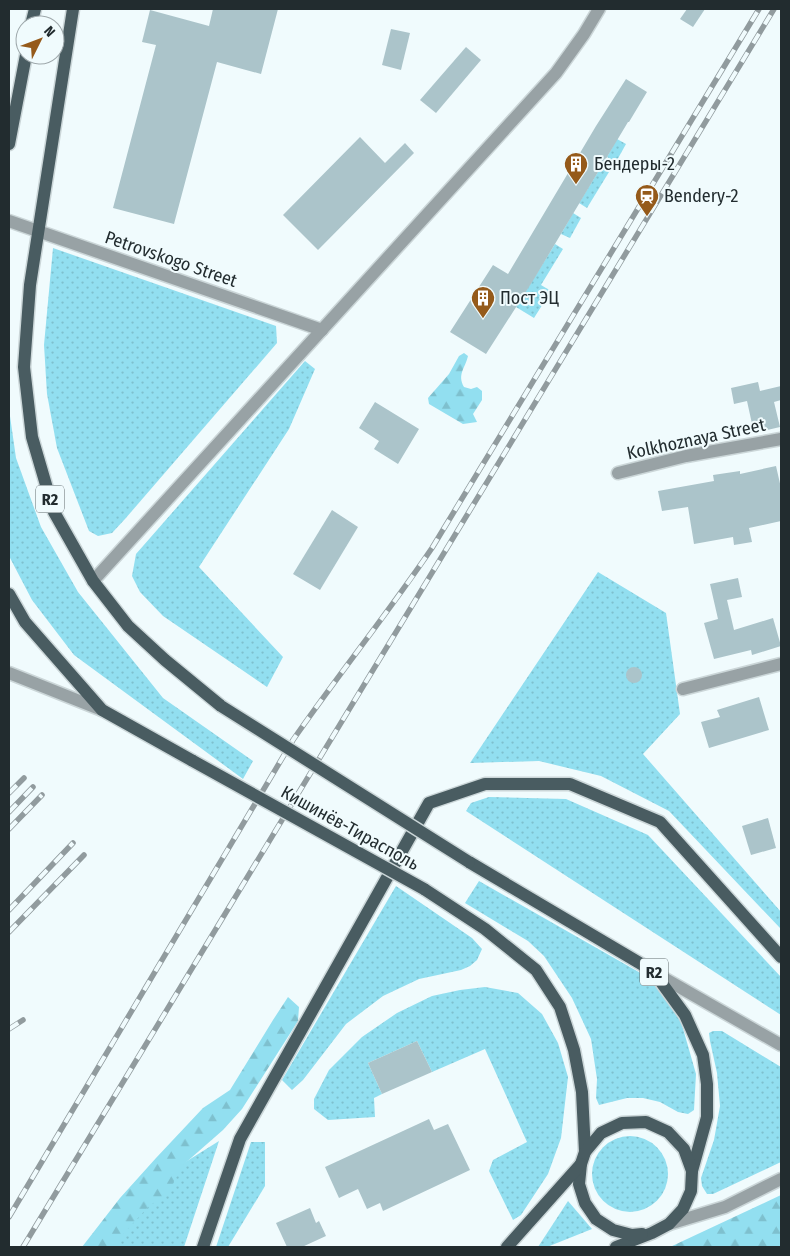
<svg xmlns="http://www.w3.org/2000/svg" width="790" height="1256" font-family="'Fira Sans Condensed',sans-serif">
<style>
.grass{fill:url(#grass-dots)}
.forest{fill:url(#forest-firs)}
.building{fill:#abc4ca}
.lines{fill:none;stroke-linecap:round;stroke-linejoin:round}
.minor-casing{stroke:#cbd6d8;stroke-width:15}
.major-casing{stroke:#cbd6d8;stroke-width:15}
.minor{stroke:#98a2a5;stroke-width:12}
.major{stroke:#495c61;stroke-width:12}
.rail-casing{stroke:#919b9e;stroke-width:5.5}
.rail{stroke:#f0fbfd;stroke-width:4;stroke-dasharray:11;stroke-linecap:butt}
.major-bridge-casing{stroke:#cbd6d8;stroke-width:15;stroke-linecap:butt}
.major-bridge{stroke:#495c61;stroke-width:12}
.labels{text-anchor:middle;stroke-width:4;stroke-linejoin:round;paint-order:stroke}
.shield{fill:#f0fbfd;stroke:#606a6d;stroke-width:1}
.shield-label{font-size:16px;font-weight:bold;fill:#222c2f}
.poi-label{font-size:18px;fill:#222c2f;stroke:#f0fbfd;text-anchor:start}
.street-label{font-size:18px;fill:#222c2f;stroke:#f0fbfd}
</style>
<defs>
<pattern id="grass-dots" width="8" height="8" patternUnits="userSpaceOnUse" patternTransform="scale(1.25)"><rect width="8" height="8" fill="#92dff0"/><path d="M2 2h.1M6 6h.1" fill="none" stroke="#7ec0ce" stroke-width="1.8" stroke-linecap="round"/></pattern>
<pattern id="forest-firs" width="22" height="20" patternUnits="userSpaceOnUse" patternTransform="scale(1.25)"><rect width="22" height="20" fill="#92dff0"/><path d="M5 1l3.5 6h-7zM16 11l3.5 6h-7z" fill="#7ec0ce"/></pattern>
</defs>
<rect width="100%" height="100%" fill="#f0fbfd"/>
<g class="grass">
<polygon points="617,139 626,144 616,162 607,157"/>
<polygon points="601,167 609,172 587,208 579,203"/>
<polygon points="573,213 581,218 570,238 561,234"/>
<polygon points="555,244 563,249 541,285 551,291 534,318 516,307"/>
<polygon points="53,248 276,326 277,343 125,519 112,533 98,536 89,531 57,448 47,394 44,345"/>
<polygon points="305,361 315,369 289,429 199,567 283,657 267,687 163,616 140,592 132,576 136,554"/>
<polygon points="9,409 16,458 41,527 78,592 163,698 253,761 243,779 74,655 32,600 9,556"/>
<polygon points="598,572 666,613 680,714 643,754 781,912 781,927 780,928 669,811 601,776 539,761 470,763"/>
<polygon points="489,797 566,799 648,835 781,977 781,1015 466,811 471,803"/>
<polygon points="479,881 644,975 664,993 680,1018 696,1074 694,1110 688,1114 678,1112 660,1102 643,1098 627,1098 599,1105 596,1098 597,1079 591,1039 572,998 544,956 528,941 465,903"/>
<polygon points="396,886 472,938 482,949 477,960 470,966 461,970 419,979 383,996 346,1024 303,1080 292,1090 282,1080"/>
<polygon points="485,987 518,993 542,1014 558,1043 568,1077 561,1138 548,1174 521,1215 513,1220 489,1171 493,1160 527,1142 485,1049 432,1072 417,1041 368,1063 382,1094 374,1098 375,1117 328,1120 314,1109 314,1099 329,1070 362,1037 397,1013 432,996 460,990"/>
<polygon points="713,1031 722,1031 781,1067 781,1162 713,1194 707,1194 702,1186 701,1178 714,1140 720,1106 717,1073 710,1041 709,1033"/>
<circle cx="630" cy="1174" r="38"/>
<polygon points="219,1141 184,1247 90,1247 139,1191"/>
<polygon points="251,1142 265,1142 265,1186 228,1247 216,1247"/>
<polygon points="568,1201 592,1229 547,1247 538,1247"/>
</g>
<g class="forest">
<path d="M464 353 468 356C465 369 457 374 464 387L471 389 477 387 482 391V400L473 414 477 422 463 424 429 404 428 398 449 374 459 356Z"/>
<polygon points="288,997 299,1007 298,1021 242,1109 223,1130 183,1165 167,1194 149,1206 124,1233 116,1247 82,1247 120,1198 156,1158 203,1108 230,1090 273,1020"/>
<polygon points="781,1195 781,1247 670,1247"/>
</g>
<g class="building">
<polygon points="213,9 278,9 261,74 217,62 174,224 113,208 156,45 142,42 150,10 209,26"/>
<polygon points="687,9 705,9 693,27 680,19"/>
<polygon points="391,29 410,33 401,70 382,65"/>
<polygon points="466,47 481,60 436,113 420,100"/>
<polygon points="626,79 647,92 629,122 628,122 534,279 486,354 450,332 493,265 508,274 596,126"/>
<polygon points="360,137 385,163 405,143 414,153 318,250 283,215"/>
<polygon points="758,382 760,391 781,386 781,400 774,402 780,427 754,433 747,401 734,404 731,388"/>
<polygon points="375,402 419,429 398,464 374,449 379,441 359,428"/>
<polygon points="776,466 781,488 781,521 749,528 752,542 734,545 733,537 694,544 688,507 662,511 658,491 714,481 713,475 740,471 740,474"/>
<polygon points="332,510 358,527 320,590 293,574"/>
<polygon points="738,578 742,597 727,600 734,630 773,618 781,646 752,655 751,650 714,659 704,623 718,619 710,584"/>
<circle cx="634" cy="675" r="8"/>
<polygon points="759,697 769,730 709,748 701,722 720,717 717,710"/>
<polygon points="768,818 776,848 751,855 742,826"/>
<polygon points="417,1041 432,1072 382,1094 368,1063"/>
<polygon points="429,1119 434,1130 448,1124 470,1170 383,1211 380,1203 367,1209 358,1189 339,1198 325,1167"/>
<polygon points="310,1208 316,1223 319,1221 326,1236 302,1247 287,1247 276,1223"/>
</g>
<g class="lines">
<g class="minor-casing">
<g id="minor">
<polyline points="9,221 322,330"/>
<polyline points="618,473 686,456 781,439"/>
<polyline points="93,581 556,73 584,34 599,9"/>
<polyline points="9,673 102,710"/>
<polyline points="683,689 781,664"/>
<polyline points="653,972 781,1045"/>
<polyline points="669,1224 725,1207 781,1179"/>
</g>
</g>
<g class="major-casing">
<g id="major">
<polyline points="73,9 30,285 24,367 32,437 54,512 93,581 128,626 165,660 221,706"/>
<polyline points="31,25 35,9"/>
<polyline points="9,144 26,55"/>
<polyline points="9,594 25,622 102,710 193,761"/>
<polyline points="469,862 653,971 685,1015 703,1055 707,1084 707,1117 692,1171 691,1191 683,1209 669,1224 652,1233 616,1247"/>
<polyline points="424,889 485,929 536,970 560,1007 574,1050 582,1092 585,1152"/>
<polyline points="642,1234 632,1235 613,1230 596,1219 585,1203 579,1184 581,1164 585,1152 601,1133 622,1123 646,1122 668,1132 684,1149 692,1171"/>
<polyline points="203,1247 240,1139 429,803 485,784 570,784 660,822 781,957"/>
<polyline points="507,1247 581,1164"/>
</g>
</g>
<use href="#minor" class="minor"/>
<use href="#major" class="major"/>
<g class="rail-casing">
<g id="rail">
<polyline points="9,793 24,778"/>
<polyline points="9,812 33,787"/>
<polyline points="9,829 42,795"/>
<polyline points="9,910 73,843"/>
<polyline points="9,932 84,855"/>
<polyline points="9,1029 23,1020"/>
<path d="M9 1217 293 740C338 675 388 613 432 548L759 9"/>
<polyline points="23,1247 774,9"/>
</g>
</g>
<use href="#rail" class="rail"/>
<g class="major-bridge-casing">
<g id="major-bridge">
<polyline points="221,706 469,862"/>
<polyline points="193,761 424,889"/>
</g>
</g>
<use href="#major-bridge" class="major-bridge"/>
</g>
<defs>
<g id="building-pin" transform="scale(1.25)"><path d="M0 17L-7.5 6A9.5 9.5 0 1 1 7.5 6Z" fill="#955a1a" stroke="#f0fbfd"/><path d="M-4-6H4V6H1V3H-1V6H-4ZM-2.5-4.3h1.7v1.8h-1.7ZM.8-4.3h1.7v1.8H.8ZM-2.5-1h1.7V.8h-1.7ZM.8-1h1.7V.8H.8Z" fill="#fff"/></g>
<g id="station-pin" transform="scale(1.25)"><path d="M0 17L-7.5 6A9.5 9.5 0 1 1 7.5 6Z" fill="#955a1a" stroke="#f0fbfd"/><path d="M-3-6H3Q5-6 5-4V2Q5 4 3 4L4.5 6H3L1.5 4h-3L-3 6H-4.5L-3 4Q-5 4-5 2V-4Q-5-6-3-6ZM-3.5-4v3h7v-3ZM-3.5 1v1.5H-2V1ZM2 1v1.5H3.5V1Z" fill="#fff"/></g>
</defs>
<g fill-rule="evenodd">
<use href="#building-pin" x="576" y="164"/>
<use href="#station-pin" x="647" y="196"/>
<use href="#building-pin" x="483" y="298"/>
</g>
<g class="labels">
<g class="shield">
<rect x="36" y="485.5" width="28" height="27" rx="4"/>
<rect x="640" y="958.5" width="28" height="27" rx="4"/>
</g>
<g class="shield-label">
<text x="50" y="505">R2</text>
<text x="654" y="978">R2</text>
</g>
<g class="poi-label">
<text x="594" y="170">Бендеры-2</text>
<text x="664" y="202">Bendery-2</text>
<text x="500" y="304">Пост ЭЦ</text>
</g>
<g class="street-label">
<text transform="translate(171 259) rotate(19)" y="6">Petrovskogo Street</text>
<text transform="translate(696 439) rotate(-12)" y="6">Kolkhoznaya Street</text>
<text transform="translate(350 828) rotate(29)" y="6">Кишинёв-Тирасполь</text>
</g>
</g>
<rect width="790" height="1256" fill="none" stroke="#222c2f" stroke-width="20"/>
<g transform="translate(40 40) rotate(48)"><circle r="24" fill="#f0fbfd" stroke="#9ea8ab"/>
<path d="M0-4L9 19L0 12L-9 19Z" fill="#955a1a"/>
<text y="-8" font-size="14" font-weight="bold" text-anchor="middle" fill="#222c2f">N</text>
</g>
</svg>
